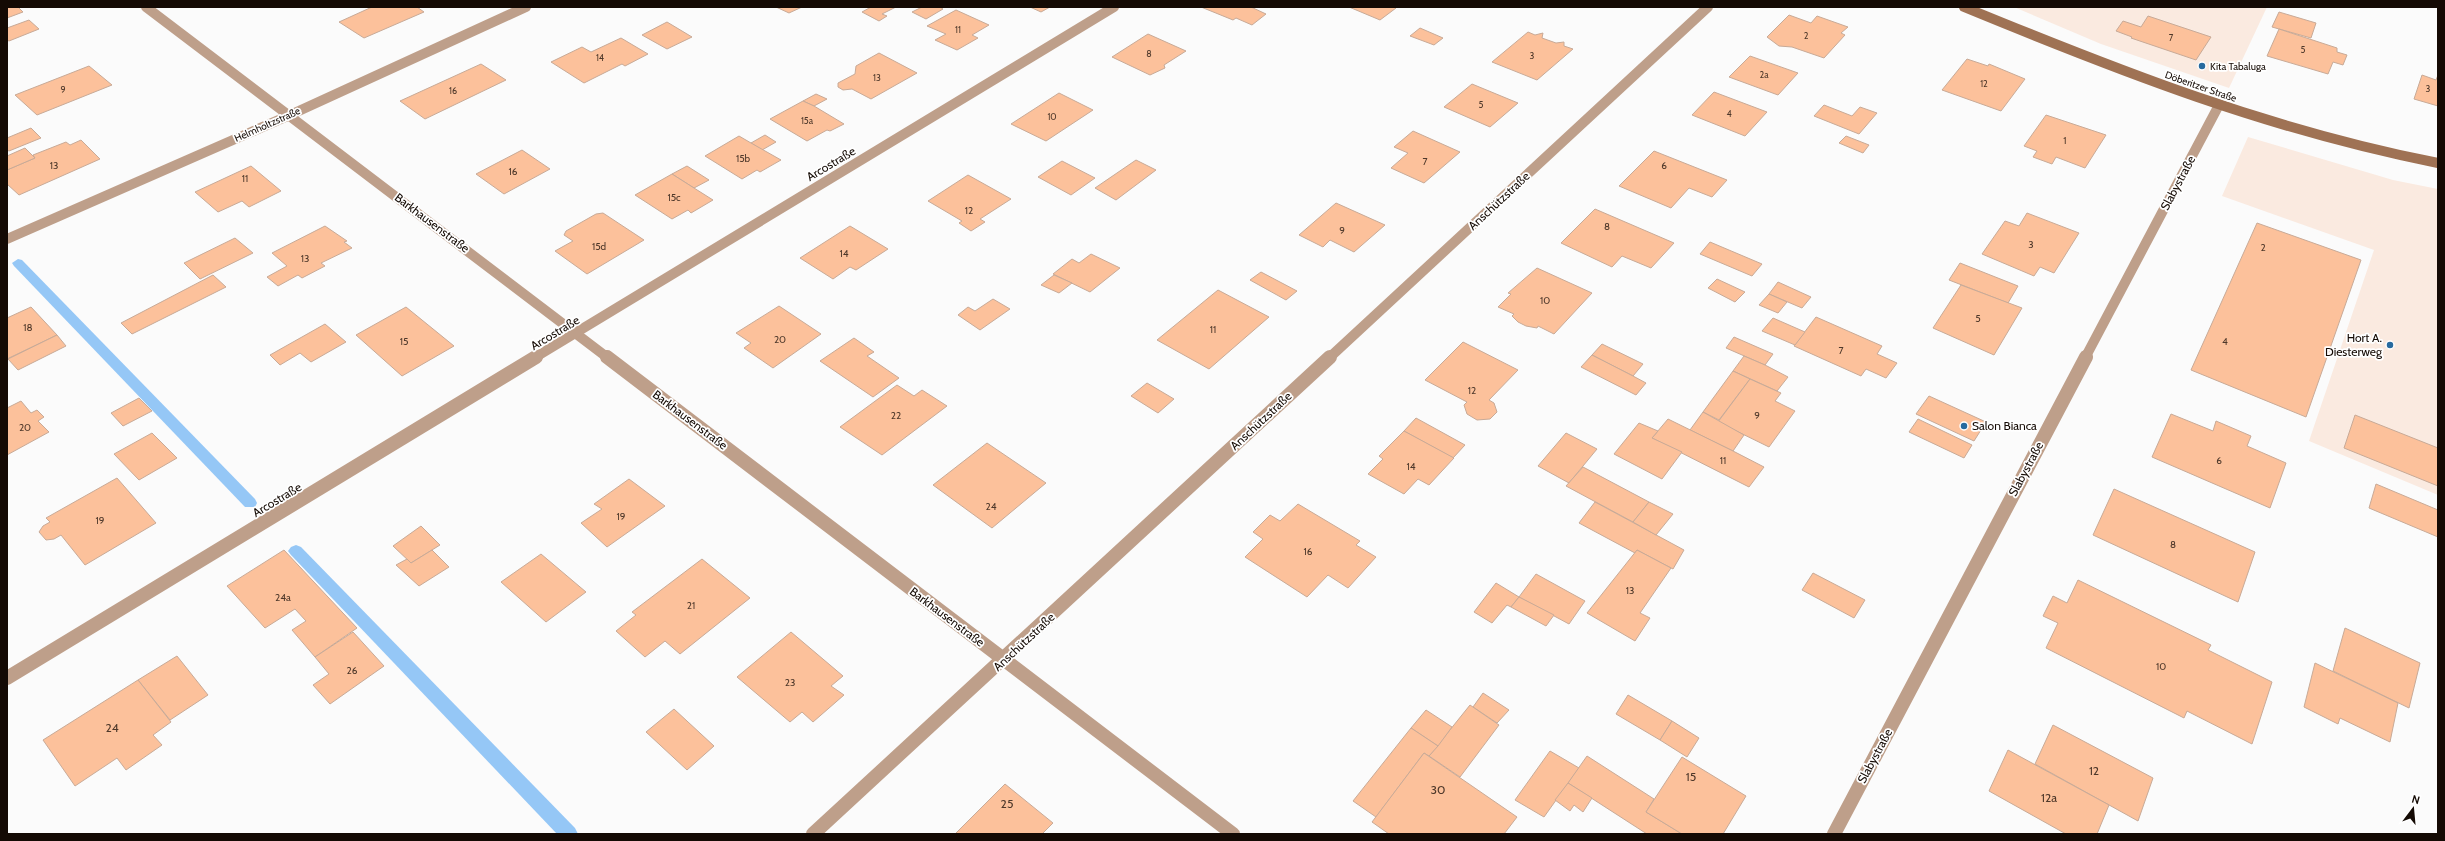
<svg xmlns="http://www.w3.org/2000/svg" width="2445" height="841" font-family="Cabin,sans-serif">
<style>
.built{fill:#faeae0}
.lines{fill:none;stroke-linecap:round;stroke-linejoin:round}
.stream{fill:#95c7f6;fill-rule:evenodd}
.building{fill:#fcc19b;stroke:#c8aa97}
.street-far1{stroke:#be9f8a;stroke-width:10}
.street{stroke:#be9f8a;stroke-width:14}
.secondary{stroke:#9f7254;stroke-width:10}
.poi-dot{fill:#276a9f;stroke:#fff;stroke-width:1.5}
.labels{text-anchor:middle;stroke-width:3.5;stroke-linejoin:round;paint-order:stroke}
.far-number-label{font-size:9px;fill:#4e382a}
.far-poi-label{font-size:10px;fill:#140a04;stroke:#fff;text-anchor:start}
.far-street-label{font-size:10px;fill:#140a04;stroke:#fff}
.number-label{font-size:10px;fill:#4e382a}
.street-label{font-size:12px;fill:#140a04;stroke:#fff}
.poi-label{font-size:12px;fill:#140a04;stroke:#fff;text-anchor:end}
.near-number-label{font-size:12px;fill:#4e382a}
</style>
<rect width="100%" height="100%" fill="#fbfbfb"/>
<g class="built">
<polygon points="2014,7 2267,7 2229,88 2101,44"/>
<polygon points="2248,137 2393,180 2438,189 2438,495 2309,441 2374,250 2222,196"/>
</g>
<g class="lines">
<g class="stream">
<polygon points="18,259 22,260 255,499 257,503 255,507 245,507 14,266 12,263"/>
<polygon points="296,545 301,547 575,828 578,834 557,834 291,555 288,551 291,547"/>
</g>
</g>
<g class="building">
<polygon points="7,7 18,7 23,12 7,18"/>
<polygon points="372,7 417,7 424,12 364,38 339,22"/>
<polygon points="776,7 802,7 789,13"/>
<polygon points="871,7 896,7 882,14 887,16 879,21 862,12"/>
<polygon points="922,7 940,7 943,9 926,19 912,12"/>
<polygon points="1030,7 1050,7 1041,12"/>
<polygon points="1201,7 1251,7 1266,14 1252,25 1236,18 1233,20"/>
<polygon points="1349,7 1393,7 1396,8 1380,20"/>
<polygon points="956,10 989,25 972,35 978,38 957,50 935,40 946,34 927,26"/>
<polygon points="2279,12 2316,23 2311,38 2272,27"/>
<polygon points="1789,15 1811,23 1817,16 1848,27 1841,33 1845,35 1824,58 1792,47 1779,46 1767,37"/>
<polygon points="2148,16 2211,37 2196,60 2131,38 2132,37 2116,31 2123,21 2141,27"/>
<polygon points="29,20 39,29 9,41 7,40 7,28"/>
<polygon points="667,22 692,37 667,49 642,35"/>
<polygon points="1420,28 1443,38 1434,45 1410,36"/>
<polygon points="2279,29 2337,48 2337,52 2347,55 2343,65 2333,62 2328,74 2267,56"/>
<polygon points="1528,32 1535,35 1543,33 1542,38 1556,43 1564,42 1564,46 1573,49 1537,80 1492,62"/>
<polygon points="1148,34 1186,51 1164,65 1165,68 1150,75 1112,57"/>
<polygon points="621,38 648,54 625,66 622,64 584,83 551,62 582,47 591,52"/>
<polygon points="879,53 917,73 871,99 852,89 843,90 838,87 838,83 855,74 856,66"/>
<polygon points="1750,56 1798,73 1778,95 1729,77"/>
<polygon points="1967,59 1988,66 1989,64 2025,79 2001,111 1942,90"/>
<polygon points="481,64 506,80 425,119 400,101"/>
<polygon points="89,66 112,85 37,115 15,95"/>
<polygon points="2422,75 2436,80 2438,75 2438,106 2414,99"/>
<polygon points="1472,84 1518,103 1490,127 1444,107"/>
<polygon points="1714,92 1767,112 1745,136 1692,115"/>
<polygon points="1059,93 1093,110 1046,141 1011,124"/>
<polygon points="816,94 827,99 814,106 803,101"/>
<polygon points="803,101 814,106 844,124 830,131 827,130 807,141 770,119"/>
<polygon points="1824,105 1852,116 1860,107 1877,113 1859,134 1814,116"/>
<polygon points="2046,115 2106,135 2085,168 2056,157 2052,164 2033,157 2037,151 2024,146"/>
<polygon points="31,128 41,138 9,151 7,150 7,138"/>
<polygon points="1413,131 1460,152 1424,183 1391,168 1408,153 1394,147"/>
<polygon points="765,135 776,142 762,150 751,143"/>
<polygon points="739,136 751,143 781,160 760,172 757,170 742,179 705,156"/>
<polygon points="1846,136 1869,145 1863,153 1839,143"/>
<polygon points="81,140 100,159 19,195 7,184 7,170 35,158 33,155 66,142 70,145"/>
<polygon points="25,148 35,158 7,170 7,156"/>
<polygon points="522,150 550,169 504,194 476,174"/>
<polygon points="1654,151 1727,180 1712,197 1689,188 1671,208 1619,186"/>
<polygon points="1136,160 1156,170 1116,200 1095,188"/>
<polygon points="1062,161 1095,178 1071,195 1038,177"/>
<polygon points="251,166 281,191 249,207 242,201 218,212 195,192"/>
<polygon points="687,166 709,180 694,188 672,174"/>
<polygon points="672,174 694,188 713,200 691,213 688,210 672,219 635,195"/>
<polygon points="968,175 1011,199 980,219 985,222 971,231 959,223 962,221 928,201"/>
<polygon points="1336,203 1385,225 1354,252 1330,240 1323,247 1299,235"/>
<polygon points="1595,209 1674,243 1651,268 1622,256 1612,267 1561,243"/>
<polygon points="603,213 644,240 587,274 555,251 573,241 564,235 566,231 596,214"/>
<polygon points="2027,213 2079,233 2054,273 2040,267 2034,276 1982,254 2005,221 2019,226"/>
<polygon points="2257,223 2361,260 2306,417 2191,370"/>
<polygon points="325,226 347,241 344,242 352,248 321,263 325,266 302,278 298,275 278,286 267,277 287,266 272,253"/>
<polygon points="850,226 888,249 856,270 850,267 833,279 800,258"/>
<polygon points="235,238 253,253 200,279 184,263"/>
<polygon points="1710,242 1762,264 1752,276 1700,254"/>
<polygon points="1091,254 1120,268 1090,292 1053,274 1072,259 1079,263"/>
<polygon points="1960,263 2018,286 2008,303 1949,280"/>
<polygon points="1537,268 1592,293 1554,334 1538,326 1537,328 1526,326 1518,322 1512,316 1514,314 1498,307 1511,294 1508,293"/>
<polygon points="1261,272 1297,291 1286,300 1250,280"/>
<polygon points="213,275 226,287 132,334 121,323"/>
<polygon points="1054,275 1072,283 1059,293 1041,285"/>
<polygon points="1717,279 1745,292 1735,302 1708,288"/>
<polygon points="1778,282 1811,297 1802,308 1769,294"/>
<polygon points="1961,285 2022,308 1994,355 1933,328"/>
<polygon points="1218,290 1269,317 1209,369 1157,340"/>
<polygon points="1769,294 1787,302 1778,313 1759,305"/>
<polygon points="993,299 1010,309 980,330 958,315 968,307 975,311"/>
<polygon points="779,306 821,334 773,368 744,348 751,343 736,333"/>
<polygon points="31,307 57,335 7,359 7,318"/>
<polygon points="406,307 454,346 402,376 356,335"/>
<polygon points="1816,317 1882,346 1877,354 1897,363 1886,378 1866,369 1861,376 1794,346"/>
<polygon points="1773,318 1805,332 1795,345 1762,331"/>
<polygon points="325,324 346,342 311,362 300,353 280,365 270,355"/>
<polygon points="57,335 66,346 18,370 8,359"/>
<polygon points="1734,337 1773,354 1765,365 1726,348"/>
<polygon points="854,338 874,352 867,356 899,378 873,397 820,361"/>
<polygon points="1463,342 1518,370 1489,400 1494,403 1497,412 1490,419 1477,420 1467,414 1464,405 1467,402 1425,380"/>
<polygon points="1602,344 1643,364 1633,376 1592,355"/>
<polygon points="1592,355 1633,376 1646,383 1636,395 1581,367"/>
<polygon points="1744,356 1765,365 1788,377 1777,391 1733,371"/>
<polygon points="1733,371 1750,379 1719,420 1703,412"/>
<polygon points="1750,379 1781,393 1775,401 1795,411 1769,447 1718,422"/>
<polygon points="1147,383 1174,399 1158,413 1131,396"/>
<polygon points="897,385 914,396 922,390 947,406 882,455 840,427"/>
<polygon points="1929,396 1986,422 1974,441 1916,414"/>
<polygon points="139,398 152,411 123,426 111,413"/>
<polygon points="21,401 31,413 37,410 44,417 38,421 49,432 7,455 7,408"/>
<polygon points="1703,412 1744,435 1733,451 1690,430"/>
<polygon points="2171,414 2213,431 2216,421 2251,436 2247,446 2286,463 2270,508 2152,457"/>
<polygon points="2355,415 2438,448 2438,486 2344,448"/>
<polygon points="1416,418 1465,445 1453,458 1404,431"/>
<polygon points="1668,419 1733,451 1764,467 1749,487 1652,438"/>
<polygon points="1918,419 1972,445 1964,458 1909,432"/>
<polygon points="1639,423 1658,431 1652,438 1682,452 1662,479 1614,454"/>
<polygon points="1404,431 1454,458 1429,485 1418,479 1404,494 1368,474 1383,459 1379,456"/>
<polygon points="152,433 177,458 139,480 114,454"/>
<polygon points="1566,433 1597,449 1569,483 1538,466"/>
<polygon points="987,443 1046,483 992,528 933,485"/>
<polygon points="1583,467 1649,502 1633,522 1566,486"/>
<polygon points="117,478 156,523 85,565 61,535 54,539 46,540 39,532 43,526 50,522 46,518"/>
<polygon points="629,479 665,506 607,547 581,523 602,509 594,504"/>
<polygon points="2376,484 2438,510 2438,537 2369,508"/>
<polygon points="2114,489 2255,552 2238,602 2093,535"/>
<polygon points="1595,502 1684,550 1673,569 1637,550 1635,553 1579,523"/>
<polygon points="1649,502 1673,514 1656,535 1633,522"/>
<polygon points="1298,504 1360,541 1356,545 1376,557 1348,588 1328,575 1307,597 1245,557 1263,539 1253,532 1270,515 1280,521"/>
<polygon points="421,526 440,545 411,563 393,546"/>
<polygon points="284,550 357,628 315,657 292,630 306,621 295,609 265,628 227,586"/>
<polygon points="432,550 449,567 419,586 396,565 407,559 411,563"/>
<polygon points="1637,550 1671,568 1640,613 1650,618 1635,641 1587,613"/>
<polygon points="541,554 586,592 546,622 501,582"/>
<polygon points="702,559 750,598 680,654 665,641 645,657 616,631 636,615 632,612"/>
<polygon points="1813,573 1865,600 1854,618 1802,590"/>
<polygon points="1536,574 1585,601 1569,624 1519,597"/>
<polygon points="2078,580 2211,645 2208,650 2272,682 2252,744 2187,711 2184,718 2046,648 2058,623 2043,616 2053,596 2067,603"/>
<polygon points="1496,583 1519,597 1511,607 1507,605 1492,623 1474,612"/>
<polygon points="1519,597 1554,615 1546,626 1511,607"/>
<polygon points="2345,628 2420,663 2409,708 2333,671"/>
<polygon points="353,632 384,666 330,704 313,685 329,674 315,657"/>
<polygon points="791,632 843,676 831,686 844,695 813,722 802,712 790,722 737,677"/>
<polygon points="177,656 208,695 170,720 138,680"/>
<polygon points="2315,663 2398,703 2390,742 2340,718 2338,724 2304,707"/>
<polygon points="138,680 171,722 153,735 162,745 126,770 117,758 75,786 43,740"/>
<polygon points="1483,693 1509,710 1497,723 1473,707"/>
<polygon points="1628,695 1672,721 1660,740 1616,714"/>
<polygon points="1470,705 1499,725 1460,777 1429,756"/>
<polygon points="674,709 714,746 687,770 646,732"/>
<polygon points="1426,710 1452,727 1438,746 1411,728"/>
<polygon points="1672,721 1699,738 1687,757 1660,740"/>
<polygon points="2053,725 2153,778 2138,821 2035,764"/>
<polygon points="1411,728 1438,746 1429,756 1424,753 1376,817 1353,801"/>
<polygon points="2008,750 2109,805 2097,834 2066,834 1989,791"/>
<polygon points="1550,751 1579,768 1544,817 1515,800"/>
<polygon points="1424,753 1517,817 1504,834 1389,834 1372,822"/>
<polygon points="1587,756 1654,799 1646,812 1682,834 1647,834 1568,783"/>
<polygon points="1682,757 1746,796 1723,834 1682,834 1646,812"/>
<polygon points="1568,783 1592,798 1583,812 1574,805 1570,811 1555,800"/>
<polygon points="1005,784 1053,823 1042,834 955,834"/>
</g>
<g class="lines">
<g class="street-far1">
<polyline points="146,7 608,358"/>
<polyline points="7,239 290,115 526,7"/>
<polyline points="534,358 1114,7"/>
<polyline points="1329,358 1708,7"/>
<polyline points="2085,358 2219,105"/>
</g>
<g class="street">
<polyline points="607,357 1233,834"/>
<polyline points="7,678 536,357"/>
<polyline points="813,834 1330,357"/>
<polyline points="1834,834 2086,357"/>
</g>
<path class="secondary" d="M1964 7C2122 72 2270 130 2438 163"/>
</g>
<g class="poi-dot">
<circle cx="2202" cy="66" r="4"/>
<circle cx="2390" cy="345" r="4"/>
<circle cx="1964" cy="426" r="4"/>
</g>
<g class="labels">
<g class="far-number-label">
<text x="958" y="33">11</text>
<text x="1806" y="39">2</text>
<text x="2171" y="41">7</text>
<text x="2303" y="53">5</text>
<text x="1149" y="57">8</text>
<text x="1532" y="59">3</text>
<text x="600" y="61">14</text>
<text x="1764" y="78">2a</text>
<text x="877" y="81">13</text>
<text x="1984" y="87">12</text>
<text x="2428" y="92">3</text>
<text x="63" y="93">9</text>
<text x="453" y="94">16</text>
<text x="1481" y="108">5</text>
<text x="1729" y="117">4</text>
<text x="1052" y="120">10</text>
<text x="807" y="124">15a</text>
</g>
<g class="far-poi-label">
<text x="2210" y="70">Kita Tabaluga</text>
</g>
<g class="far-street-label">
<text transform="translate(2201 86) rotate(19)" y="4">Döberitzer Straße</text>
<text transform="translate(267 124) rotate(-24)" y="4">Helmholtzstraße</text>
</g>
<g class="number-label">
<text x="2065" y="144">1</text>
<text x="743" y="162">15b</text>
<text x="1425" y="165">7</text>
<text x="54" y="169">13</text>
<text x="1664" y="169">6</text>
<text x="513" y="175">16</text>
<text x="245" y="182">11</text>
<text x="674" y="201">15c</text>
<text x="969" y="214">12</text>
<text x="1607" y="230">8</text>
<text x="1342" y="234">9</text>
<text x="2031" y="248">3</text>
<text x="599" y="250">15d</text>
<text x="2263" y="251">2</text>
<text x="844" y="257">14</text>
<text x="305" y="262">13</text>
<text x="1545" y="304">10</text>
<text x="1978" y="322">5</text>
<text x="28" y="331">18</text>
<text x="1213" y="333">11</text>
<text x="780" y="343">20</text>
<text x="404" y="345">15</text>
<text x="2225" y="345">4</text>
<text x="1841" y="354">7</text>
<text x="1472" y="394">12</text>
<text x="896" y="419">22</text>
<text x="1757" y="419">9</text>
<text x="25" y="431">20</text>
<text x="1723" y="464">11</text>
<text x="2219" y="464">6</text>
<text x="1411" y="470">14</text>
<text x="991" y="510">24</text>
<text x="621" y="520">19</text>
<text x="100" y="524">19</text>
<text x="2173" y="548">8</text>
<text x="1308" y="555">16</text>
<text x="1630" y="594">13</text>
<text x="283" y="601">24a</text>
<text x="691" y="609">21</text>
<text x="2161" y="670">10</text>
<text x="352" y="674">26</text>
<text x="790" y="686">23</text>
</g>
<g class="street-label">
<text transform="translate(831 164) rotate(-31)" y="4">Arcostraße</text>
<text transform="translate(2178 183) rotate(-62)" y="4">Slabystraße</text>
<text transform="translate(1499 201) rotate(-43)" y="4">Anschützstraße</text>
<text transform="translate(432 223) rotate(37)" y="4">Barkhausenstraße</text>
<text transform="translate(555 333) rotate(-31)" y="4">Arcostraße</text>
<text transform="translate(690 420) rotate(37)" y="4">Barkhausenstraße</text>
<text transform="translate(1261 421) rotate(-43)" y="4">Anschützstraße</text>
<text transform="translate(2026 469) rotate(-62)" y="4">Slabystraße</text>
<text transform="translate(277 500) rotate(-31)" y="4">Arcostraße</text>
<text transform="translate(947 617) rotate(37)" y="4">Barkhausenstraße</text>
<text transform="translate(1024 642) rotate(-43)" y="4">Anschützstraße</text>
<text transform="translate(1875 756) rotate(-62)" y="4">Slabystraße</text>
</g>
<g class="poi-label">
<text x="2382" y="342">Hort A.<tspan x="2382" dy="14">Diesterweg</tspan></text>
<text x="1972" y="430" text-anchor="start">Salon Bianca</text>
</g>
<g class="near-number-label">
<text x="112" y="732">24</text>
<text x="2094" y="775">12</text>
<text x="1691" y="781">15</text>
<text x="1438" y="794">30</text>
<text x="2049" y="802">12a</text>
<text x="1007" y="808">25</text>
</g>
</g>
<rect width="2445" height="841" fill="none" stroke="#140a04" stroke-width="16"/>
<g transform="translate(2413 809) rotate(16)" stroke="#ffffff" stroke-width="3" paint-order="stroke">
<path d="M0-3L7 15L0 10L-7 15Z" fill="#140a04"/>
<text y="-6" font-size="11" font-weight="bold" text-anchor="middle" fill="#140a04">N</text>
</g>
</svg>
